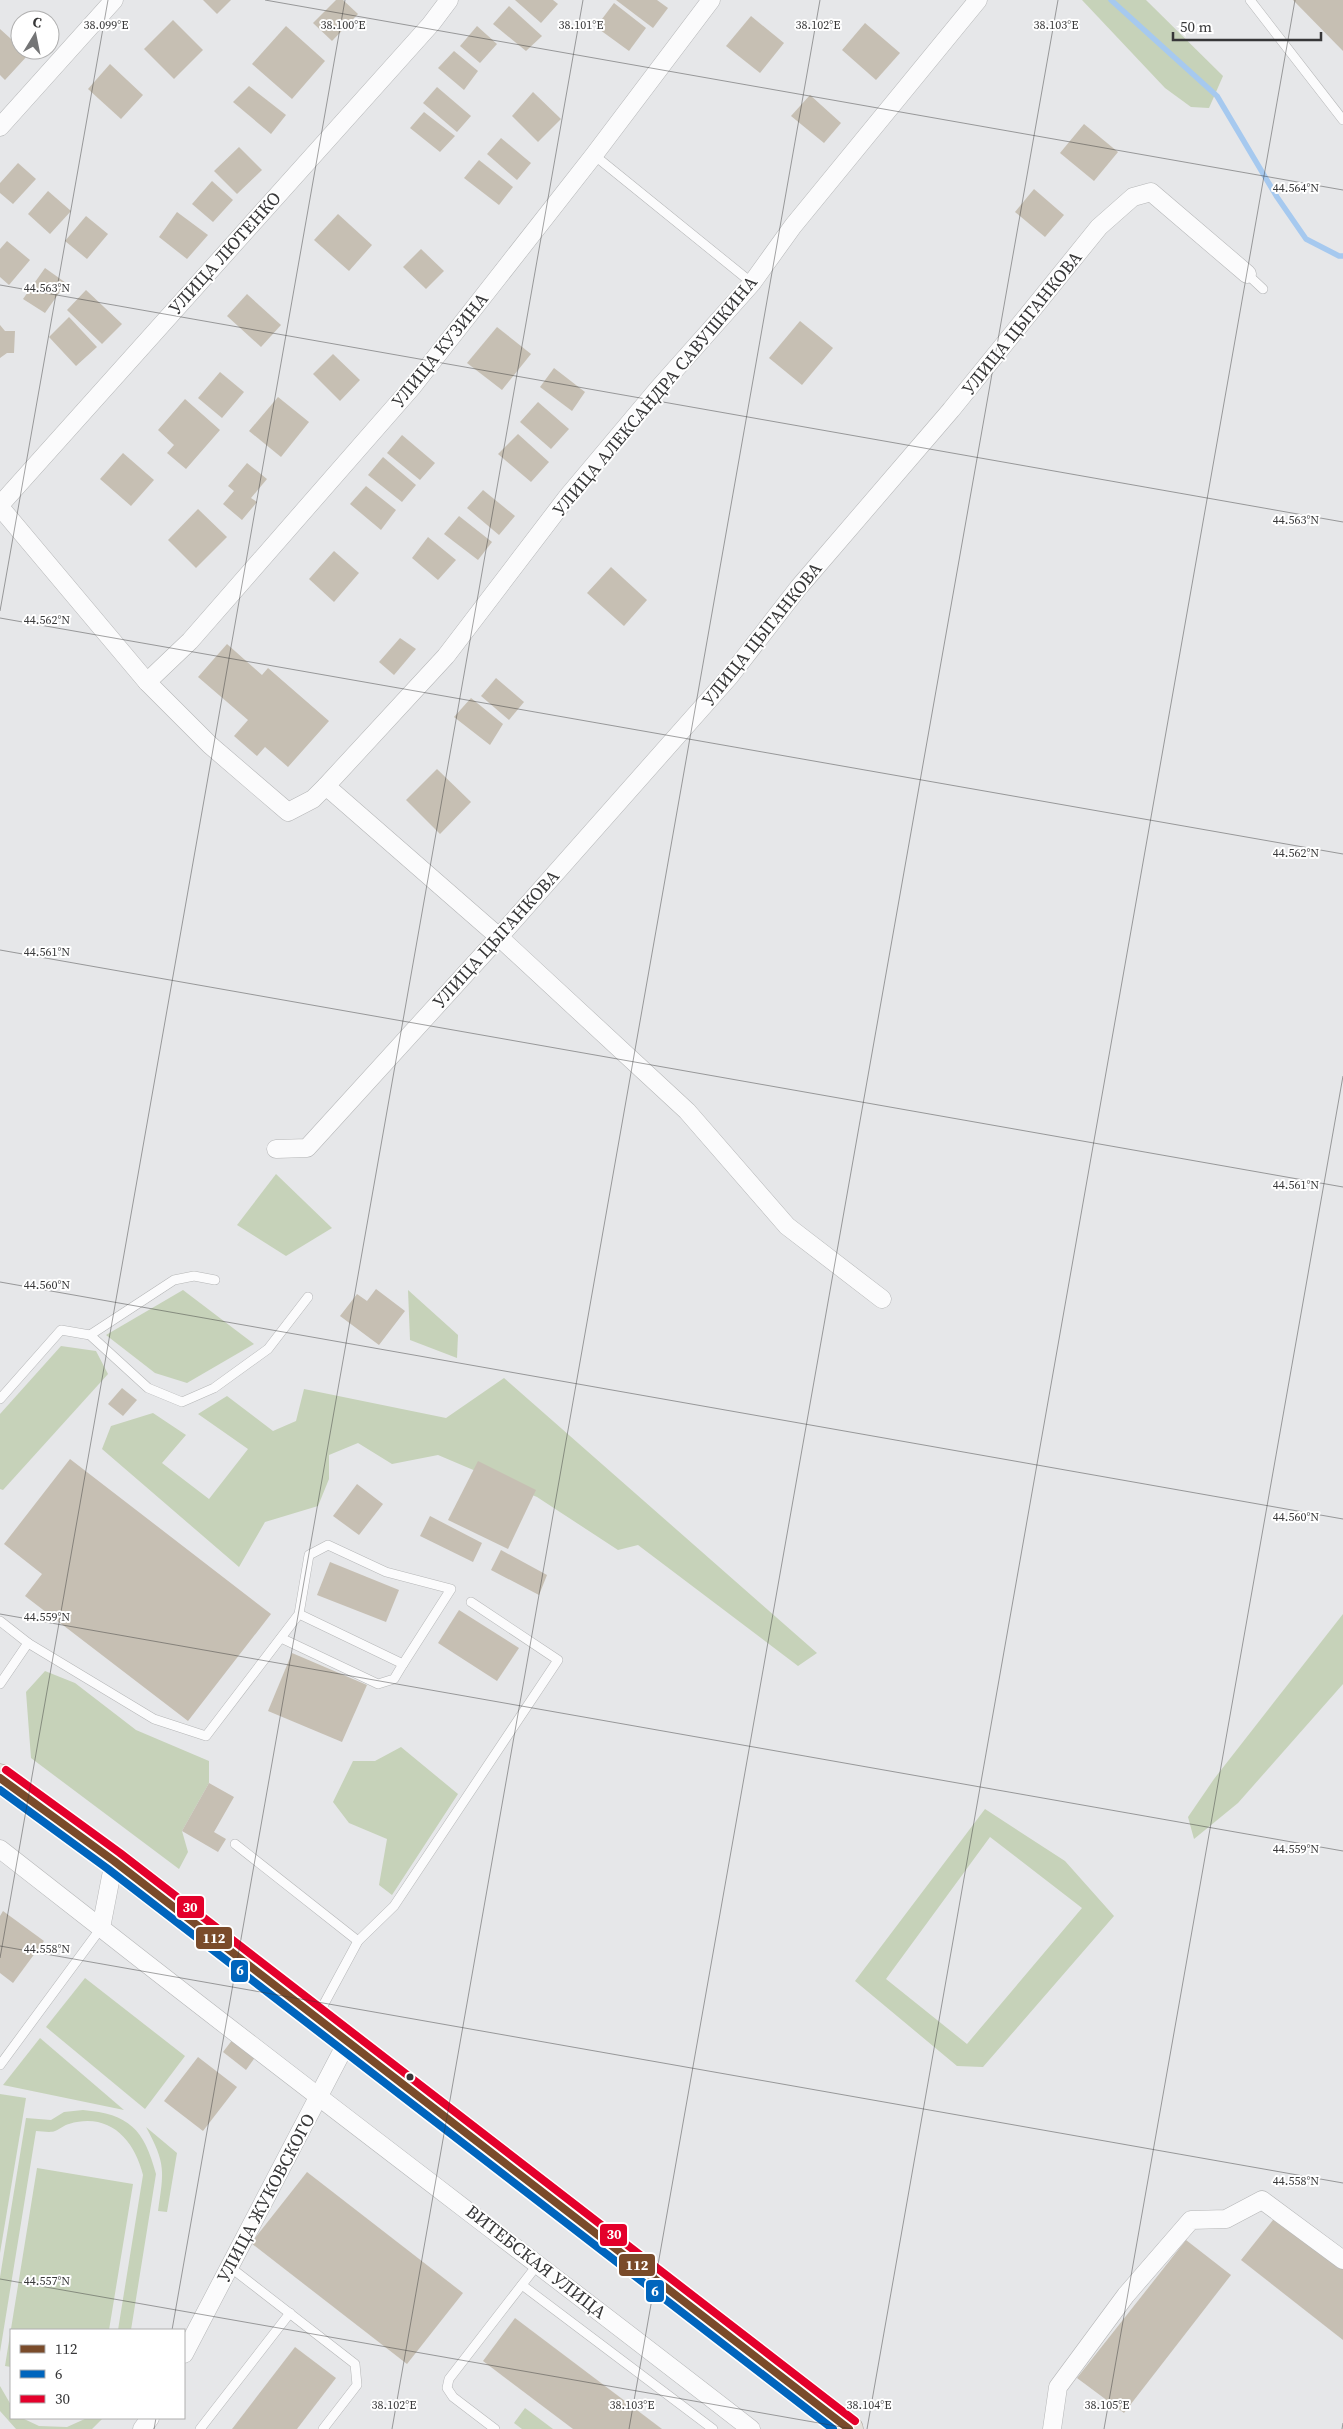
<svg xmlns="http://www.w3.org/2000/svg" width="1343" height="2429" font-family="'Source Serif 4',serif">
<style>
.green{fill:#c6d2b9;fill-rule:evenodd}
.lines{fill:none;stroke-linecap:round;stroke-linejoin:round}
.stream{stroke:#a6c9ef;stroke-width:5.5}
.building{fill:#c6bfb3}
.service-casing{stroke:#b5b6b7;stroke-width:10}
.minor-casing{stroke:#b5b6b7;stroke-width:19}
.primary-casing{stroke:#a69f94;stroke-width:29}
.service{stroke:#fbfbfc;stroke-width:9}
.minor{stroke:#fbfbfc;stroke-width:18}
.primary{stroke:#e5e1db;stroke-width:28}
.bus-1-casing{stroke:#fff;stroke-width:11}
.bus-2-casing{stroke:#fff;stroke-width:11}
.bus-3-casing{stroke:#fff;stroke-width:11}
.bus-1{stroke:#7a4b2a;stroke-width:8}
.bus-2{stroke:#0065bd;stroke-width:8}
.bus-3{stroke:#e4002b;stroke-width:8}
.ticks{fill:none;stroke:#373738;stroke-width:1;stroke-opacity:0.45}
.bus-dot{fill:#373738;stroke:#fff;stroke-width:2}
.labels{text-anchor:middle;stroke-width:4;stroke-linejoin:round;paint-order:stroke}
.street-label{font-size:18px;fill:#373738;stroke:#fff}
.ticks-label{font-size:12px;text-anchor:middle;fill:#373738;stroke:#fff;stroke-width:4;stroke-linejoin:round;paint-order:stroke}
.line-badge{stroke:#fff;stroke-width:2}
.badge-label{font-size:14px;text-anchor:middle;font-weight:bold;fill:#fff}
</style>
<rect width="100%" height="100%" fill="#e6e7e9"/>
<g class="green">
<polygon points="1082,0 1146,0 1223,76 1209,108 1191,107 1165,88"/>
<polygon points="276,1174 332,1228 286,1256 237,1225"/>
<polygon points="183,1290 254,1344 187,1383 155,1373 106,1335"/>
<polygon points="408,1290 458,1335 457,1358 410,1340"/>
<polygon points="61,1346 96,1351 108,1374 3,1490 0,1489 0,1414"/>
<polygon points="504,1378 817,1653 798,1666 638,1545 618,1550 537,1497 438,1455 392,1464 358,1443 329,1455 329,1479 318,1506 265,1522 239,1567 102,1449 111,1426 153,1413 186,1435 162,1463 209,1499 248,1449 198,1414 227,1396 273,1431 296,1421 304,1389 446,1418"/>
<polygon points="1343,1614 1343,1684 1238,1803 1194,1839 1188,1817 1214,1779"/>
<polygon points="45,1671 75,1683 136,1730 209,1761 209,1783 182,1831 188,1852 179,1869 31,1758 26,1692"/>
<polygon points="401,1747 458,1794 392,1895 379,1885 387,1839 349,1823 333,1802 353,1761 375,1761"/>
<path d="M985 1809 1065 1861 1114 1916 983 2067 957 2066 855 1981ZM990 1837 1082 1908 967 2044 886 1979Z"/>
<polygon points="85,1978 185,2056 145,2109 46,2027"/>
<polygon points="40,2038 124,2110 3,2085"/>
<polygon points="0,2094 26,2098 0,2253"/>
<path d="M83 2110C129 2114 144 2129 156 2174L131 2330H118L143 2175C134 2139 109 2112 69 2124 64 2125 60 2129 55 2131 50 2133 42 2131 36 2131L0 2352V2277L26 2118 51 2120 64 2112Z"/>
<path d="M146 2127 177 2153 167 2212 158 2211C164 2171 166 2164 146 2127Z"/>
<polygon points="37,2168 133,2184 109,2330 11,2330 11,2367 5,2366"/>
<polygon points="0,2386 11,2405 11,2418 22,2418 39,2426 67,2427 87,2418 103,2418 92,2429 16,2429 0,2411"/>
<polygon points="525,2408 553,2429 522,2429 514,2423"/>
</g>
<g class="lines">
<polyline class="stream" points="1111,0 1217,96 1277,197 1306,239 1339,256 1343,256"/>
</g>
<g class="building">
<polygon points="203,0 231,0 217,14"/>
<polygon points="336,0 343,0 358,14 332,41 313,23"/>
<polygon points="515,0 553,0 558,4 541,23"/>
<polygon points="616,0 657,0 668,8 653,28"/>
<polygon points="1293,0 1343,0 1343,51"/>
<polygon points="614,3 646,28 629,51 596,27"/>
<polygon points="509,6 542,36 526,51 493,24"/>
<polygon points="751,16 784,43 760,73 726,46"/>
<polygon points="173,20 203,50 174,79 144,49"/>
<polygon points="865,23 900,53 876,80 842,50"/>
<polygon points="286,26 325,61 292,99 252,64"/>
<polygon points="477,26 497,44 480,63 460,46"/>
<polygon points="0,29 20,47 20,50 28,55 5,80 0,75"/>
<polygon points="454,51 478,71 464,90 438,68"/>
<polygon points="110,64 143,95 121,119 88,89"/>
<polygon points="249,86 286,115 271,134 233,102"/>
<polygon points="437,87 471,116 457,132 423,103"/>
<polygon points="533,92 561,119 538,142 512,116"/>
<polygon points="810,95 841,123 824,143 791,116"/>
<polygon points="424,112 455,136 440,152 410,128"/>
<polygon points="1084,124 1118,152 1094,181 1060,153"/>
<polygon points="501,138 531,163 517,180 487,154"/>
<polygon points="239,147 262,170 237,194 214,171"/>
<polygon points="479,160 513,187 499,205 464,178"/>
<polygon points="18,163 36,179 13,204 0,193 0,183"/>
<polygon points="212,181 233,200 213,222 192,204"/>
<polygon points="1034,189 1064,215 1045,237 1015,212"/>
<polygon points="48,191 71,211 50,234 28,214"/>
<polygon points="177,212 208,235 187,259 159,237"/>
<polygon points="338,214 372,245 349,271 314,240"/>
<polygon points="86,216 108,234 87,259 65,241"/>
<polygon points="7,241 30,260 9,285 0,277 0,249"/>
<polygon points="421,249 444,271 426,289 403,267"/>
<polygon points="45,268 66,283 45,313 23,299"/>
<polygon points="86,290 122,324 102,344 67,310"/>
<polygon points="247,294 281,325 261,347 227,316"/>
<polygon points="69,317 97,347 76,366 49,337"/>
<polygon points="800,321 833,348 802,385 769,358"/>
<polygon points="0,325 5,331 15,331 14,353 7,353 0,358"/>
<polygon points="497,327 531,354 502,390 467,363"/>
<polygon points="333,354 360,380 340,401 313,374"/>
<polygon points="554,368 585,392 572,411 540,387"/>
<polygon points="220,372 244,392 222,418 198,398"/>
<polygon points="278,397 309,422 281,457 249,431"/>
<polygon points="185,399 220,430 186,469 167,453 174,445 158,430"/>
<polygon points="538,402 569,429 551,449 520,422"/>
<polygon points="518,434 549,462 531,482 498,454"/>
<polygon points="402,435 435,463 420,480 387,453"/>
<polygon points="123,453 154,480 131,506 100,479"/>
<polygon points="383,457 416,485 402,502 368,475"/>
<polygon points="247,463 267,479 251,498 257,502 242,520 223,504 234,491 228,486"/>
<polygon points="366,486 396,510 381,530 350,504"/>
<polygon points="483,490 515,516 499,535 467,508"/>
<polygon points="198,509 227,537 196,568 168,540"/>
<polygon points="459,516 492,542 478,560 444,534"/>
<polygon points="428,537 456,560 438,580 412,558"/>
<polygon points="334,551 359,573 334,602 309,579"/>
<polygon points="611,567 647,600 624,626 587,593"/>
<polygon points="400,638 416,649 394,675 379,662"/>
<polygon points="227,644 262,675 268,668 329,721 288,767 265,747 257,756 234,736 248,720 198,677"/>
<polygon points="496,678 524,702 509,720 481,696"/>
<polygon points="471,698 503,724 490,745 454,717"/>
<polygon points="437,769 471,802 440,834 406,800"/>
<polygon points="376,1289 405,1311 379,1345 340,1316 357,1294 367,1301"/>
<polygon points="122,1388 137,1400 123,1416 108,1404"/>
<polygon points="70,1459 271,1614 188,1721 25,1596 42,1574 4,1544"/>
<polygon points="478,1461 536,1490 508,1549 448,1520"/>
<polygon points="357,1484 383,1504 359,1535 333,1516"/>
<polygon points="430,1516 482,1543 473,1562 420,1536"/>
<polygon points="501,1550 547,1575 539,1595 491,1570"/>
<polygon points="330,1562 399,1590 386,1622 317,1595"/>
<polygon points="459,1610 519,1648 497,1681 438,1643"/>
<polygon points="292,1653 367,1685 342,1742 268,1711"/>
<polygon points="209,1783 234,1797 214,1832 226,1839 218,1852 182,1831"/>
<polygon points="3,1911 44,1941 13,1983 0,1973 0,1916"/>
<polygon points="233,2039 256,2056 246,2070 223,2052"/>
<polygon points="198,2057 237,2087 203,2131 164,2101"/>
<polygon points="307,2172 463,2293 407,2364 251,2243"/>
<polygon points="1277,2215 1343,2266 1343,2340 1241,2260"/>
<polygon points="1186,2240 1231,2275 1124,2413 1077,2378"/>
<polygon points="515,2318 662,2429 573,2429 504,2377 483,2361"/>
<polygon points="295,2347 336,2378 297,2429 232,2429"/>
</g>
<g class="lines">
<g class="service-casing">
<g id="service">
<polyline points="1250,0 1343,120"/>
<polyline points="594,155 752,283"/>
<polyline points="1247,274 1263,289"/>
<polyline points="90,1335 174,1280 194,1276 215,1280"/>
<polyline points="0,1399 61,1330 90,1335 148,1388 182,1402 214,1388 268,1349 308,1297"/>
<polyline points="0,1621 28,1643 0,1684"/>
<polyline points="281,1638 378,1684 394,1679 403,1664"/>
<polyline points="28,1643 154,1719 206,1736 299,1614 309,1555 328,1545 386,1572 451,1589 403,1664 299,1614"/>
<polyline points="235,1844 358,1941"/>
<polyline points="318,2015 358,1941 394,1906 558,1660 471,1602"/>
<polyline points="0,2065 101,1928"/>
<polyline points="230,2267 355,2364 357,2385 323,2429"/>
<polyline points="522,2285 713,2429"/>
<polyline points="200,2429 290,2313"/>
<polyline points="495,2429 453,2397 447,2388 449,2379 538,2264"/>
</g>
</g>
<g class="minor-casing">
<g id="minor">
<polyline points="0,127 114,0"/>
<polyline points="0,505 431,24 449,0"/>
<polyline points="0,507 147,682 210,745 288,812 313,799 326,786 499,937 687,1111 787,1226 882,1299"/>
<polyline points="147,682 190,641 413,386 594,155 711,0"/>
<polyline points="326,786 446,656 568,496 657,390 752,283 793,226 978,0"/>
<polyline points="276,1149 307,1148 499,937 730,676 799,587 951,410 1099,227 1133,197 1151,192 1247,274"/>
<polyline points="0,1849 101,1928"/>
<path d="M114 1861 101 1928C316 2097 535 2261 751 2429"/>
<polyline points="184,2354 347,2042"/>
<polyline points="142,2429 150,2418"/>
<polyline points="1052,2429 1058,2387 1126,2295 1191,2220 1226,2219 1262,2200 1343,2260"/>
</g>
</g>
<g class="primary-casing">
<polyline id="primary" points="0,1778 114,1861 849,2429"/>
</g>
<use href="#service" class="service"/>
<use href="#minor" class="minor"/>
<use href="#primary" class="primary"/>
<g class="bus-1-casing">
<polyline id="bus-1" points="0,1778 114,1861 849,2429"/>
</g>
<g class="bus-2-casing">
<polyline id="bus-2" points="0,1790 108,1869 833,2429"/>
</g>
<g class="bus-3-casing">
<polyline id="bus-3" points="6,1770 120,1853 855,2421"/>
</g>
<use href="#bus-1" class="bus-1"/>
<use href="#bus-2" class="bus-2"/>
<use href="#bus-3" class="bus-3"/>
</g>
<path class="ticks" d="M265 0 1343 190M0 285 1343 522M0 611 108 0M0 618 1343 854M0 950 1343 1187M0 1282 1343 1519M0 1614 1343 1851M0 1946 1343 2183M0 1958 345 0M0 2279 853 2429M172 2330 583 0M154 2429 156 2418M392 2429 820 0M629 2429 1058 0M867 2429 1295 0M1104 2429 1343 1076M1342 2429 1343 2423"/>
<circle class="bus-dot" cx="410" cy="2077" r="4.5"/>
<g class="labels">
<g class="street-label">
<text transform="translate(225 253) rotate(-48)" y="6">УЛИЦА ЛЮТЕНКО</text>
<text transform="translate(1022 323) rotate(-51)" y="6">УЛИЦА ЦЫГАНКОВА</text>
<text transform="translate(440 350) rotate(-51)" y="6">УЛИЦА КУЗИНА</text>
<text transform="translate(655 396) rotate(-50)" y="6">УЛИЦА АЛЕКСАНДРА САВУШКИНА</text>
<text transform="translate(762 634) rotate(-51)" y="6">УЛИЦА ЦЫГАНКОВА</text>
<text transform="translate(496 939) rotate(-48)" y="6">УЛИЦА ЦЫГАНКОВА</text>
<text transform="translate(266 2198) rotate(-62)" y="6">УЛИЦА ЖУКОВСКОГО</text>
<text transform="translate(536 2262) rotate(38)" y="6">ВИТЕБСКАЯ УЛИЦА</text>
</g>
</g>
<g class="ticks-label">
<text x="106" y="29">38.099°E</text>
<text x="343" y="29">38.100°E</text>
<text x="581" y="29">38.101°E</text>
<text x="818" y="29">38.102°E</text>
<text x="1056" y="29">38.103°E</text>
<text x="1296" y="192">44.564°N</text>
<text x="47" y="292">44.563°N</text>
<text x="1296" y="524">44.563°N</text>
<text x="47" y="624">44.562°N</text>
<text x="1296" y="857">44.562°N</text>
<text x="47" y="956">44.561°N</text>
<text x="1296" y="1189">44.561°N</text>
<text x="47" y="1289">44.560°N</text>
<text x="1296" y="1521">44.560°N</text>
<text x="47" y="1621">44.559°N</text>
<text x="1296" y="1853">44.559°N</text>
<text x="47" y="1953">44.558°N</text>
<text x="1296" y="2185">44.558°N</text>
<text x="47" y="2285">44.557°N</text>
<text x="394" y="2409">38.102°E</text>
<text x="632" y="2409">38.103°E</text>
<text x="869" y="2409">38.104°E</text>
<text x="1107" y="2409">38.105°E</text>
</g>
<g class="line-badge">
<rect x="176" y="1895" width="29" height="24" rx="5" fill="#e4002b"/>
<rect x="195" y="1926" width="38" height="24" rx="5" fill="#7a4b2a"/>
<rect x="230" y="1959" width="19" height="24" rx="5" fill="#0065bd"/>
<rect x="599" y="2223" width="29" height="24" rx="5" fill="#e4002b"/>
<rect x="618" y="2253" width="38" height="24" rx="5" fill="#7a4b2a"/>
<rect x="645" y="2279" width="20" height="24" rx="5" fill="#0065bd"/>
</g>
<g class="badge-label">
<text x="190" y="1912">30</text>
<text x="214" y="1943">112</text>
<text x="240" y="1975">6</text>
<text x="614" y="2239">30</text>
<text x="637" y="2270">112</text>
<text x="655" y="2296">6</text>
</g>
<rect x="10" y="2329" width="175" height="90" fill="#ffffff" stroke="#afafaf"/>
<rect x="20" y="2345" width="25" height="8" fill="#7a4b2a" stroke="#afafaf"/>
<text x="55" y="2354" font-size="15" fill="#373738">112</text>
<rect x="20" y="2370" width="25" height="8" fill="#0065bd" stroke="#afafaf"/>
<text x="55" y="2379" font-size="15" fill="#373738">6</text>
<rect x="20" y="2395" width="25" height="8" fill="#e4002b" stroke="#afafaf"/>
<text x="55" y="2404" font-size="15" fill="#373738">30</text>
<g transform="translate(35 35) rotate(10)"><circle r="24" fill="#ffffff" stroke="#afafaf"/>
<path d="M0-4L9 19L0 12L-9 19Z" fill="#747576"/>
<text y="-8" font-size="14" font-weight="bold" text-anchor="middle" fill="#373738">С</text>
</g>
<path d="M1173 32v8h148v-8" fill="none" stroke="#373738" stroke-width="2.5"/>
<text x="1180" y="32" font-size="15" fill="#373738" stroke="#ffffff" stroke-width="4" paint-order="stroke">50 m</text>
</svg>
